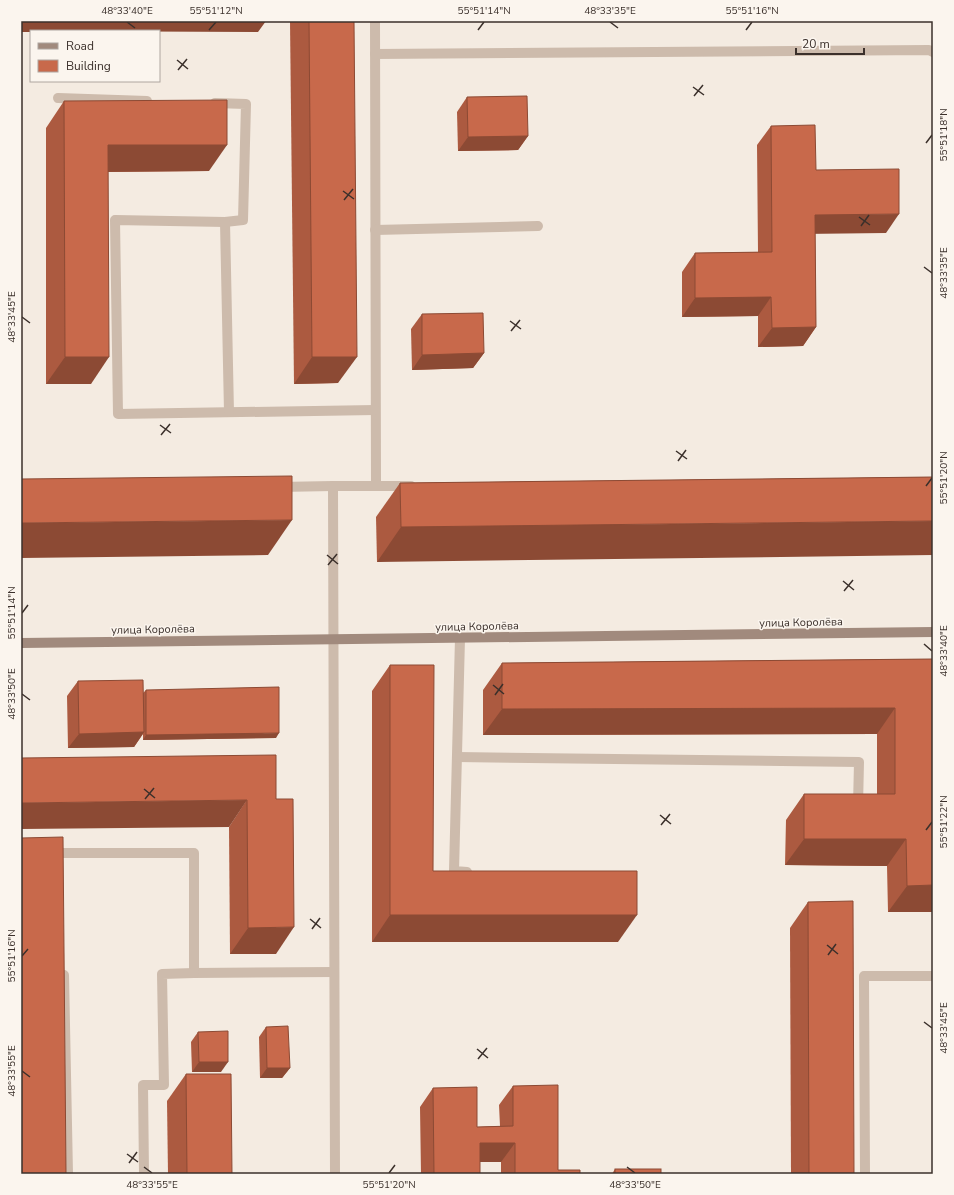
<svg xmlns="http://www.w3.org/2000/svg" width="954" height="1195" font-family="'Nunito Sans',sans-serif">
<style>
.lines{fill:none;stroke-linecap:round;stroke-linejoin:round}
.lane{stroke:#cdbbac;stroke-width:10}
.secondary{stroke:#a18a7d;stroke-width:10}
.wall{fill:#ac5a40}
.shaded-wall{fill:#8c4a34}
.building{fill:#c8694b;stroke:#8c4a34}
.ticks{fill:none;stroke:#3b302b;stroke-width:1.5}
.labels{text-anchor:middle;stroke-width:3;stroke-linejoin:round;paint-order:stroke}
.street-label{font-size:11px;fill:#3b302b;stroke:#fbf5ee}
.neatline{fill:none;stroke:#3b302b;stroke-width:1.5}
.ticks-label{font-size:10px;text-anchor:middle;fill:#3b302b}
</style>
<rect width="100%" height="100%" fill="#f4ebe1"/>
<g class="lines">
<g class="lane">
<polyline points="375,21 376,486"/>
<polyline points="375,54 929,50 933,52"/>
<polyline points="58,98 147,101"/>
<polyline points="215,103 246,104 243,220 225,222 115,220 118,414 375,410"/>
<polyline points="225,222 229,412"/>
<polyline points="375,230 538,226"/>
<polyline points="279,487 333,486"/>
<polyline points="460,638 454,871 467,872"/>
<polyline points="457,757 859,762 858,806"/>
<polyline points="50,853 194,853 194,973 334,972"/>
<polyline points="64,975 68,1174"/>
<polyline points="144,1174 143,1085 164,1085 162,974 194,973"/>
<polyline points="335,1174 333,486 411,486"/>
<polyline points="865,1174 864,976 933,976"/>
</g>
<polyline class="secondary" points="21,643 933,632"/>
</g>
<g class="wall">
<polygon points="290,21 354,21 338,383 294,384"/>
<polygon points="467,97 528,136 518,150 458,151 457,112"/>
<polygon points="64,101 209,171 108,172 91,384 46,384 46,128"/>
<polygon points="771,126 816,170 886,233 815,233 816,327 803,346 758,347 758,316 682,317 682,272 695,253 758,252 757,145"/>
<polygon points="422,314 484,353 473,368 412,370 411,329"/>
<polygon points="933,477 377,562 376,517 400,483"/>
<polygon points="933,659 933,912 888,912 887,866 785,865 786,820 804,794 877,794 877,734 483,735 483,690 502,663"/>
<polygon points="390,665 433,871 618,942 372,942 372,691"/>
<polygon points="78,681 143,693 146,690 276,738 143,740 143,734 134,747 68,748 67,696"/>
<polygon points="276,755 276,954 230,954 229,827"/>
<polygon points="808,902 854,1174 791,1174 790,928"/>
<polygon points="266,1027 290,1068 282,1078 260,1078 259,1037"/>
<polygon points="198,1032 221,1072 192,1072 191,1042"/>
<polygon points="186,1074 232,1174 168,1174 167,1101"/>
<polygon points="513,1086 558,1170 580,1174 501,1174 501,1162 480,1162 480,1174 421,1174 420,1107 433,1088 477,1127 500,1126 499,1105"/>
<polygon points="615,1169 661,1174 612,1174"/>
</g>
<g class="shaded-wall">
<polygon points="21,21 266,21 258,32 31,31 31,32 21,32"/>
<polygon points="528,136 518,150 458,151 468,137"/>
<polygon points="108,145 227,145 209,171 90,172"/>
<polygon points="899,214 886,233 802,234 815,215"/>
<polygon points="771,297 758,316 682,317 695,298"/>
<polygon points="816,327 803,346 758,347 772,328"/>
<polygon points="484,353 473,368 412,370 422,355"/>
<polygon points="65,357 109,357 91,384 46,384"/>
<polygon points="312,357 357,357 338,383 294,384"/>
<polygon points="292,520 268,555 21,558 21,523"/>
<polygon points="933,521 933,555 377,562 401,527"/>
<polygon points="895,708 877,734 483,735 502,709"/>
<polygon points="144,732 134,747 68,748 79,734"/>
<polygon points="279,733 276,738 143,740 146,735"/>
<polygon points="247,800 229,827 21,829 21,803"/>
<polygon points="804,839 906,839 887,866 785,865"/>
<polygon points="933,885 933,912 888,912 907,886"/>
<polygon points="390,915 637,915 618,942 372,942"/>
<polygon points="294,927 276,954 230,954 248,928"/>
<polygon points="199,1062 228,1062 221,1072 192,1072"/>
<polygon points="267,1068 290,1068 282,1078 260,1078"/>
<polygon points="480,1143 515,1143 501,1162 466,1162"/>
</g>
<g class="building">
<polygon points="309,21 354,21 357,357 312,357"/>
<polygon points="527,96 528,136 468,137 467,97"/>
<polygon points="227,100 227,145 108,145 109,357 65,357 64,101"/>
<polygon points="815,125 816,170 899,169 899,214 815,215 816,327 772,328 771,297 695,298 695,253 772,252 771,126"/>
<polygon points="483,313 484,353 422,355 422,314"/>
<polygon points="292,476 292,520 21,523 21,479"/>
<polygon points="933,477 933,521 401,527 400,483"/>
<polygon points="933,659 933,885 907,886 906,839 804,839 804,794 895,794 895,708 502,709 502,663"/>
<polygon points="390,665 434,665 433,871 637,871 637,915 390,915"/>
<polygon points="143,680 144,732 79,734 78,681"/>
<polygon points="279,687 279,733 146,735 146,690"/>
<polygon points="276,755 276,799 293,799 294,927 248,928 247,800 21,803 21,758"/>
<polygon points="63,837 66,1174 21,1174 21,838"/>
<polygon points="853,901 854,1174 809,1174 808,902"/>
<polygon points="288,1026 290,1068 267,1068 266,1027"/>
<polygon points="228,1031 228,1062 199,1062 198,1032"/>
<polygon points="186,1074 231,1074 232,1174 187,1174"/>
<polygon points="558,1085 558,1170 580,1170 580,1174 515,1174 515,1143 480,1143 480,1174 434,1174 433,1088 477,1087 477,1127 513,1126 513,1086"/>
<rect x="615" y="1169" width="46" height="5"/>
</g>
<path class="ticks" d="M127 22 135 28M610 22 618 28M209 30 216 22M478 30 484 22M746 30 752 22M177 60 188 69M178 70 187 59M693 87 704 95M694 96 703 85M926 143 932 135M343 191 354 199M344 200 353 189M859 217 870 225M861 226 869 215M924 267 932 273M22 317 30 323M510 321 521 329M511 331 520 320M160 425 171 433M161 435 170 424M676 451 687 459M678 461 686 450M926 486 932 478M327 555 338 564M328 565 337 554M843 581 854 590M844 591 853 580M22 613 28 605M924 644 932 651M493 685 504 694M22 694 30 700M495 695 503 684M144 789 155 798M145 799 154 788M660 815 671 824M661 825 670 814M926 830 932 822M310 919 321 928M312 929 320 918M827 945 838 954M828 955 836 944M22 956 28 949M924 1022 932 1028M477 1049 488 1058M478 1059 487 1048M22 1071 30 1077M127 1154 138 1162M129 1163 137 1152M144 1167 152 1173M627 1167 635 1173M389 1173 395 1165"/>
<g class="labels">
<g class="street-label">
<text transform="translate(801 622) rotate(-1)" y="4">улица Королёва</text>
<text transform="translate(477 626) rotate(-1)" y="4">улица Королёва</text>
<text transform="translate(153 629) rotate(-1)" y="4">улица Королёва</text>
</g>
</g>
<rect width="954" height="1195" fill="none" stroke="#fbf5ee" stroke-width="44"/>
<rect x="30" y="30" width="130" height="52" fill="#fbf5ee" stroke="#aea6a0"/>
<rect x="38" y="43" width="20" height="6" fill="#a18a7d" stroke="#aea6a0"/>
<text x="66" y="50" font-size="12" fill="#3b302b">Road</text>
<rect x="38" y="60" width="20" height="12" fill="#c8694b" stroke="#aea6a0"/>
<text x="66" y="70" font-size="12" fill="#3b302b">Building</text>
<path d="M796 48v6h68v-6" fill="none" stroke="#3b302b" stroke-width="2"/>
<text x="802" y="48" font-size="12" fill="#3b302b" stroke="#fbf5ee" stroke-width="3" paint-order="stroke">20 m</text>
<rect x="22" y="22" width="910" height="1151" class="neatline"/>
<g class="ticks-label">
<text x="127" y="14">48°33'40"E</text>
<text x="216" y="14">55°51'12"N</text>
<text x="484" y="14">55°51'14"N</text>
<text x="610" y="14">48°33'35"E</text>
<text x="752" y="14">55°51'16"N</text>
<text transform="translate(943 135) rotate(-90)" y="4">55°51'18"N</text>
<text transform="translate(943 273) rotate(-90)" y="4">48°33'35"E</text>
<text transform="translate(11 317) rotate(-90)" y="4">48°33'45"E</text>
<text transform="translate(943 478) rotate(-90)" y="4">55°51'20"N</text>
<text transform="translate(11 613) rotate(-90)" y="4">55°51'14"N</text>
<text transform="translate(943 651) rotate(-90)" y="4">48°33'40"E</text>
<text transform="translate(11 694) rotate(-90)" y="4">48°33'50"E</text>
<text transform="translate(943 822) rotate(-90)" y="4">55°51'22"N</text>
<text transform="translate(11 956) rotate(-90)" y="4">55°51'16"N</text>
<text transform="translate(943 1028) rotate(-90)" y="4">48°33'45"E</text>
<text transform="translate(11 1071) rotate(-90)" y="4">48°33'55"E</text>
<text x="152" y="1188">48°33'55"E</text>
<text x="389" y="1188">55°51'20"N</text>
<text x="635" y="1188">48°33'50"E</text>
</g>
</svg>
